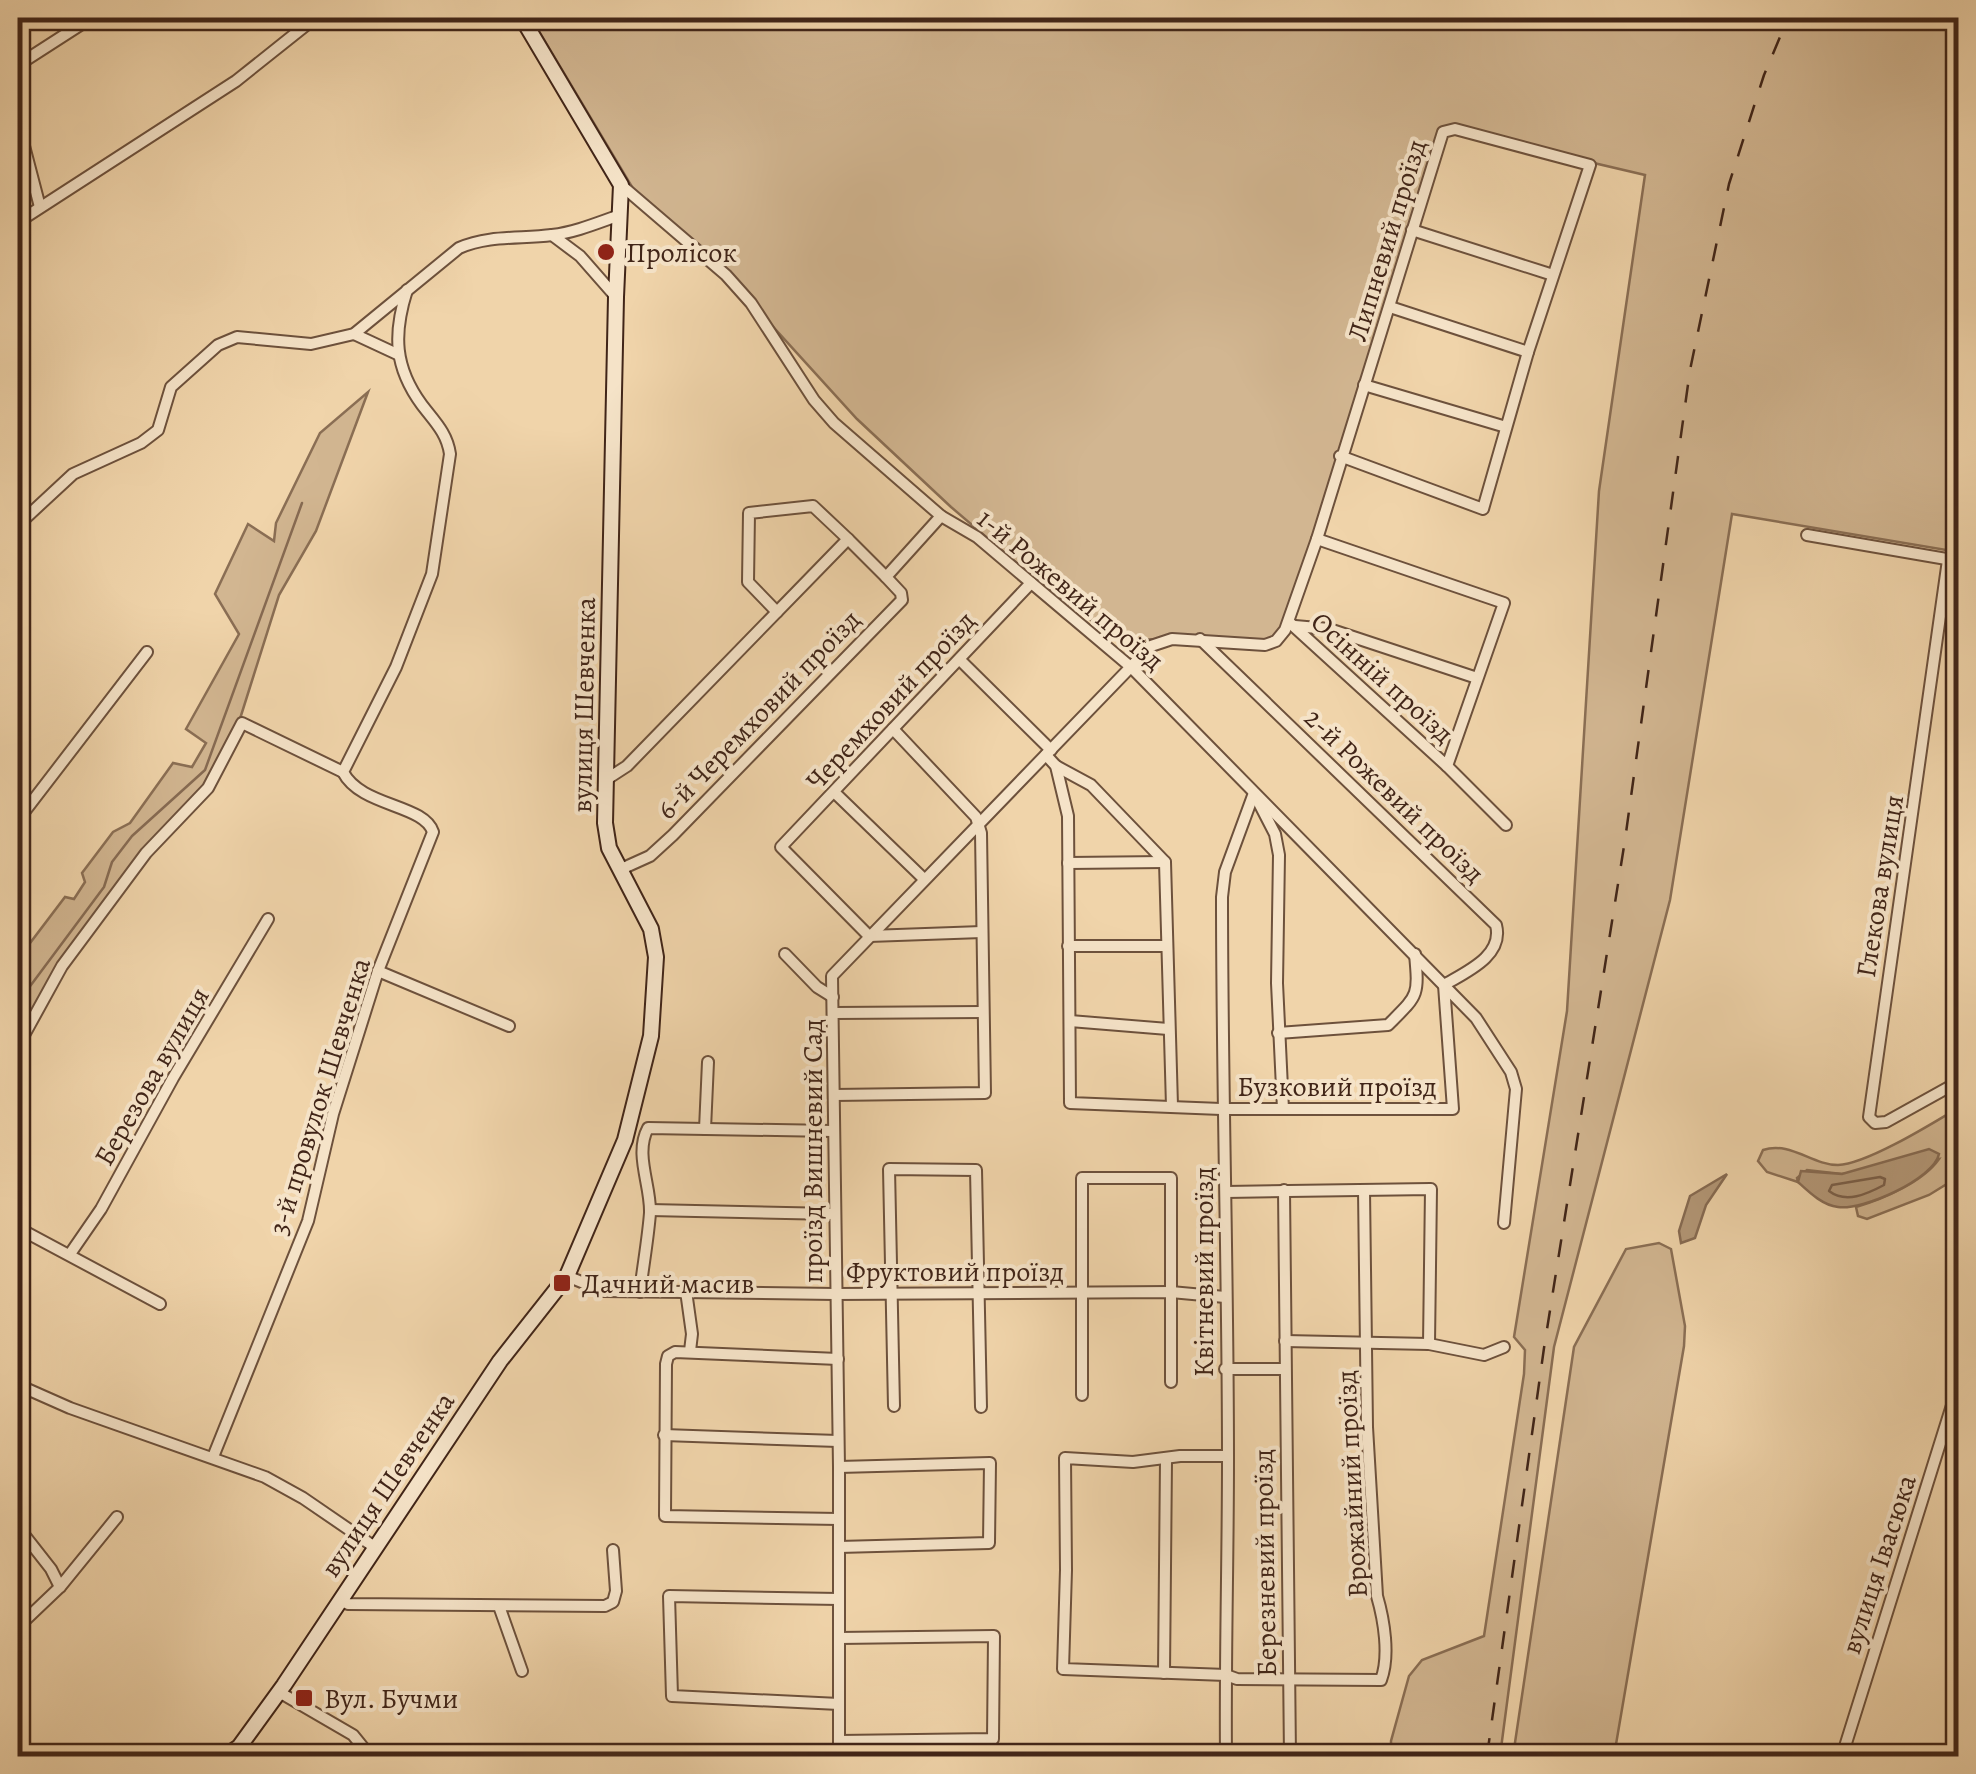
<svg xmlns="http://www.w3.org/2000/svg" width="1976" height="1774" font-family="Alegreya,serif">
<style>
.green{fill:#d2b691;stroke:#8a6e54;stroke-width:2.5}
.water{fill:#b49878;stroke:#866a52;stroke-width:2.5}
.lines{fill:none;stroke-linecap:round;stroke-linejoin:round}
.shore{stroke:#7a5e48;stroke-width:2.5}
.stream{stroke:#866a52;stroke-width:2.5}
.street-casing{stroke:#6d513c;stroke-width:14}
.secondary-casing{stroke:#412518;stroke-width:18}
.street{stroke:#f5e3c8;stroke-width:10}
.secondary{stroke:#f5e3c8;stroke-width:14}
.rail{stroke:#412518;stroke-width:2.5;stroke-dasharray:18 18;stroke-linecap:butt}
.poi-dot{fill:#8f2418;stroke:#f5e3c8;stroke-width:4}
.labels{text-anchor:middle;stroke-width:8;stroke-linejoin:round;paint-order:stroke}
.street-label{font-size:28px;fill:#412518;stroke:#f5e3c8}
.poi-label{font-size:28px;fill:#412518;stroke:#f5e3c8;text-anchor:start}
</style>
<rect width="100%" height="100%" fill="#f0d4aa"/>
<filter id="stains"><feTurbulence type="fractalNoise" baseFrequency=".002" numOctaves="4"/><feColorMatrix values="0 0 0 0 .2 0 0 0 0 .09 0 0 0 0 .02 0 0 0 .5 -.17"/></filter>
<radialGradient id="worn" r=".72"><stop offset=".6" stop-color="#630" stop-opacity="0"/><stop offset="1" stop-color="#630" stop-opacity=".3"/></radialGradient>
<g class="green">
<polygon points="531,18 1958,18 1958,552 1732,514 1670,900 1554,1347 1500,1756 1391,1756 1391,1741 1409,1676 1422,1660 1484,1636 1524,1374 1525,1350 1514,1337 1567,1011 1599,491 1645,175 1449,129 1317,539 1276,641 1122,639 1109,634 1032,576 951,507 857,419 726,275 641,202"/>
<polygon points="368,392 316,531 279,595 239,722 207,787 144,851 18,1040 25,985 18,979 18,959 65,897 74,899 85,882 82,873 113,832 130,823 173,763 192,767 206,743 186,729 239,634 215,594 248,524 274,541 276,523 320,433"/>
<path d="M1958 1108V1177L1929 1195 1867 1219 1858 1216 1856 1207C1883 1199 1923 1182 1939 1159L1842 1174 1807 1170 1797 1178 1798 1182 1767 1172 1758 1161 1763 1150C1790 1141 1812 1165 1838 1165 1867 1164 1933 1123 1958 1108Z"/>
<polygon points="1659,1243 1671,1249 1685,1326 1684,1346 1614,1756 1513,1756 1574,1347 1626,1249"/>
</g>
<g class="water">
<path d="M1929 1149 1939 1154C1934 1179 1862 1211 1838 1207 1822 1205 1809 1192 1798 1182L1801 1171 1842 1174Z"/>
<polygon points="1727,1174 1706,1205 1695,1238 1681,1243 1679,1231 1690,1196"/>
</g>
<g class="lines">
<path class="shore" d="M1880 1177 1885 1179 1884 1185C1867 1194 1846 1204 1829 1191L1832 1185Z"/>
<polyline class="stream" points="25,993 104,887 112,862 132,836 205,770 302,503"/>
<g class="street-casing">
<g id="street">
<polyline points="18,65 91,18"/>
<polyline points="18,123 40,207"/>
<polyline points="621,185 726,275 751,303 814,400 834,423 941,516 977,537 1132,668 1476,1018 1511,1072 1516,1089 1504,1223"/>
<polyline points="18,222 236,81 315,18"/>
<polyline points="1412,230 1553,275"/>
<polyline points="552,235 580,256 616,297"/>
<polyline points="1390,307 1528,352"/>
<polyline points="354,334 397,354"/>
<polyline points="1364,385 1506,427"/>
<path d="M18 525 73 474 141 443 158 430 171 387 218 345 237 337 311 344 354 334 459 248C489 235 520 239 552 235 576 232 597 223 620 215"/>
<polyline points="1807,535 1958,561"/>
<polyline points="1948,560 1869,1117 1875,1123 1886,1122 1958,1082"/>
<polyline points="777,612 748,582 749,513 813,506 848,539"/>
<polyline points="1289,622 1447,766 1504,603 1317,539"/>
<polyline points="1295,626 1329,629 1477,678"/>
<polyline points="960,660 1051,750"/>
<path d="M1046 755 1056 766 1068 816 1070 1103 1221 1109H1453L1444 985C1466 972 1504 956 1496 925L1200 639"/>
<polyline points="1056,766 1091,785 1165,862 1172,1106"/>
<polyline points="1447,766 1506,825"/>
<polyline points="607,779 627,766 848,539 886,577"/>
<polyline points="834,792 924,879"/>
<polyline points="1259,803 1275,834 1279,855 1277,983 1283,1109"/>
<polyline points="18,820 147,652"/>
<polyline points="1068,863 1165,862"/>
<polyline points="619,870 650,856 673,835 902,600 901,593 886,577 941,516"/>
<polyline points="982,932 869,936 781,847 1031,583"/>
<polyline points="1068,946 1167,946"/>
<polyline points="785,954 817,987 833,997"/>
<polyline points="378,971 509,1026"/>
<polyline points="834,1013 983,1012"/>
<polyline points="1070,1021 1168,1029"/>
<path d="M1278 1033 1388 1025C1418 995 1419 997 1415 954"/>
<polyline points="18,1046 62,966 146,853 208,788 242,723 343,772"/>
<polyline points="834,1095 985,1093 981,833 976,817 893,729"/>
<polyline points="705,1129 708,1062"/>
<polyline points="1284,1190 1290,1756"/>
<polyline points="1226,1192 1431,1189 1429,1344"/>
<polyline points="650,1210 834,1214"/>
<polyline points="18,1228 160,1304"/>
<polyline points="70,1254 101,1209 173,1078 268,919"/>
<polyline points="567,1276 603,1291 835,1294 1171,1292 1225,1297"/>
<polyline points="686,1291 692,1334 690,1351"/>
<path d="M640 1292C643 1266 648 1239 650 1213 651 1185 634 1154 648 1128L833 1131"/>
<polyline points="1285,1341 1429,1344 1484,1355 1504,1347"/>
<polyline points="838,1359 675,1352 668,1356 666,1364 665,1516 839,1519"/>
<polyline points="1225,1369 1284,1369"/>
<polyline points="18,1385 70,1408 265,1477 303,1498 376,1548"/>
<polyline points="1082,1395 1082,1178 1171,1178 1171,1382"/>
<polyline points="894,1406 889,1169 976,1170 981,1407"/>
<polyline points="664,1435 838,1441"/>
<path d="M1228 1456H1180L1133 1462 1065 1458 1066 1570 1063 1669 1226 1675 1237 1679 1381 1680C1390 1656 1384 1620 1377 1596L1367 1427 1364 1190"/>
<path d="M213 1457 308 1221 333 1114 378 971 433 832C424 804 361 807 343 772L396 667 432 574 450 454C447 433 435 422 422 405 394 367 393 334 407 290"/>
<polyline points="18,1527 51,1569 60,1587"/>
<polyline points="839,1547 989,1543 990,1463 839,1467"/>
<polyline points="340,1599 348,1604 605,1606 613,1602 616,1591 613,1550"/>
<polyline points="499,1606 522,1671"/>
<polyline points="18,1627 60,1587 117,1517"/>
<polyline points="1164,1673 1166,1460"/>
<polyline points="279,1692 353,1735 370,1756"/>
<polyline points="839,1704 672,1696 669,1596 839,1599"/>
<polyline points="839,1741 993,1739 994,1636 839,1638"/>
<polyline points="839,1756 839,1467 832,976 1151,646 1172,639 1265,645 1276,641 1285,630 1317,539 1443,132 1455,129 1590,165 1528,352 1483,509 1340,456"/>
<polyline points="1073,1756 1073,1750 1226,1754"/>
<path d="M1226 1756C1225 1658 1228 1559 1228 1460 1228 1272 1222 1085 1222 897L1225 872 1254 793"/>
<polyline points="1842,1756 1958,1386"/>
</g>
</g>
<g class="secondary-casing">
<polyline id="secondary" points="226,1756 239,1747 284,1685 500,1361 567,1276 625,1140 651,1036 656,957 651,929 609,848 605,823 616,297 621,185 522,18"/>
</g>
<use href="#street" class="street"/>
<use href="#secondary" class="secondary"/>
<polyline class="rail" points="1487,1756 1544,1348 1625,840 1690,370 1729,184 1764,75 1788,18"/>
</g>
<g class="poi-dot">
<circle cx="606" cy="252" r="10"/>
<rect x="552" y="1273" width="20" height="20" rx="5"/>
<rect x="294" y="1688" width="20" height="20" rx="5"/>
</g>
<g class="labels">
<g class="street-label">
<text transform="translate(1386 240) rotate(-73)" y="10">Липневий проїзд</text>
<text transform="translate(1071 589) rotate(40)" y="10">1-й Рожевий проїзд</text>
<text transform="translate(1383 677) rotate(42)" y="10">Осінній проїзд</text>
<text transform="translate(890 700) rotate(-47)" y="10">Черемховий проїзд</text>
<text transform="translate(583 705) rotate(-89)" y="10">вулиця Шевченка</text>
<text transform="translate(758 714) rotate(-46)" y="10">6-й Черемховий проїзд</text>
<text transform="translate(1395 795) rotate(44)" y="10">2-й Рожевий проїзд</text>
<text transform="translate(1879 886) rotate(-81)" y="10">Глекова вулиця</text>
<text transform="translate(151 1076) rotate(-60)" y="10">Березова вулиця</text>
<text x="1337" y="1096">Бузковий проїзд</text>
<text transform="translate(319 1096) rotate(-73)" y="10">3-й провулок Шевченка</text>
<text transform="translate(812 1151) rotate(-90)" y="10">проїзд Вишневий Сад</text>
<text x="955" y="1281">Фруктовий проїзд</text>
<text transform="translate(1203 1272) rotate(-90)" y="10">Квітневий проїзд</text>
<text transform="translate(387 1484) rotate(-56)" y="10">вулиця Шевченка</text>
<text transform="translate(1351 1484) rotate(-93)" y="10">Врожайний проїзд</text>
<text transform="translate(1264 1563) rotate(-91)" y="10">Березневий проїзд</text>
<text transform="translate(1878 1564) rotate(-72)" y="10">вулиця Івасюка</text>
</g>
<g class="poi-label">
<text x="626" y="262">Пролісок</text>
<text x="582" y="1293">Дачний масив</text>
<text x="324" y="1708">Вул. Бучми</text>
</g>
</g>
<rect width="1976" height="1774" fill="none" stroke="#f0d4aa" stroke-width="60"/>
<rect x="20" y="20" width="1936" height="1734" fill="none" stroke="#412518" stroke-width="5"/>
<rect x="30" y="30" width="1916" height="1714" fill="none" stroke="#412518" stroke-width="2.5"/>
<rect width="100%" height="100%" filter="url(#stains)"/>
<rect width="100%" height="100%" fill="url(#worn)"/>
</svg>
